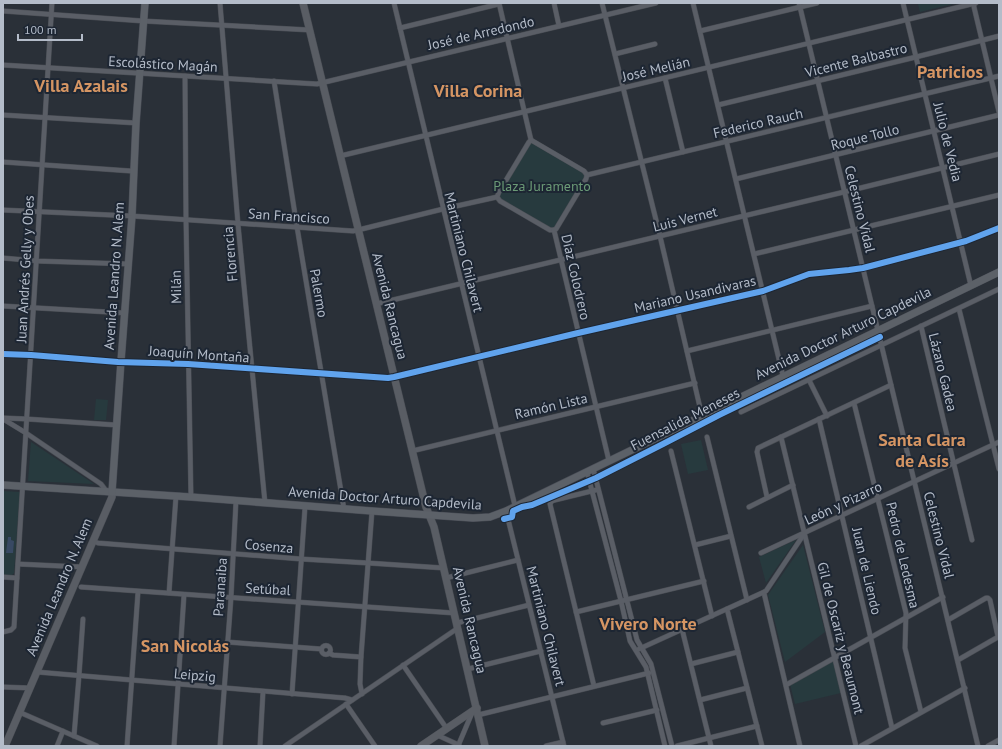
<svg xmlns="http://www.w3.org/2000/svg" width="1002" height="749" font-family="'PT Sans',sans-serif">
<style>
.green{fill:#273a3e}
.water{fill:#384963}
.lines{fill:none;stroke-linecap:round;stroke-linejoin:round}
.minor-casing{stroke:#484c53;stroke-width:5.5}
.secondary-casing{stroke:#484c53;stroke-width:8}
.primary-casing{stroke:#484c55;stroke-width:8}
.minor{stroke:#5a5e66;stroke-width:4.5}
.secondary{stroke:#595d64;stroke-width:7}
.primary{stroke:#5c6168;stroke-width:7}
.cycleway-casing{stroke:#1d2633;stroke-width:8}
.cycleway{stroke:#60a3ed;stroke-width:6}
.labels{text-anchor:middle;stroke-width:4;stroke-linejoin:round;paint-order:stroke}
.street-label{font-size:14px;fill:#b4bcc9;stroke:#1d2633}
.park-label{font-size:14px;fill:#6b9a76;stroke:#1d2633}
.district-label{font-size:18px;font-weight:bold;fill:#d59563;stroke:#1d2633}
</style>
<rect width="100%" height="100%" fill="#2a3038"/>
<g class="green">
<polygon points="922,3 957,3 920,12 918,4"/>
<polygon points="531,140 587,175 556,229 550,230 497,197"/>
<polygon points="96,399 108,400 106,420 94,420"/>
<polygon points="701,440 708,470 688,474 681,444"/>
<polygon points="31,442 94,484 28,481"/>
<polygon points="3,491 20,492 14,573 11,576 3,575"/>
<polygon points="796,540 766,583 759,557"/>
<polygon points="803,545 825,632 785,662 768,595"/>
<polygon points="833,660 841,693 795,704 790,684"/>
</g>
<polygon class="water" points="8,537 11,537 11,540 14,541 13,553 6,553"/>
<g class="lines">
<g class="minor-casing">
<g id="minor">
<polyline points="220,3 238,224 265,503"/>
<polyline points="394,3 515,506"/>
<polyline points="499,3 531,140"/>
<polyline points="554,3 559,26"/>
<polyline points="602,3 660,236 702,416"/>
<polyline points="693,3 783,376"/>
<polyline points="799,3 978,746"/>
<polyline points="903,3 971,286"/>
<polyline points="974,3 974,7 999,112"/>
<polyline points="3,11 143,21 310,30"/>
<polyline points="400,28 499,4"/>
<polyline points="700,31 817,3"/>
<polyline points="615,54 655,44"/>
<polyline points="3,65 317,84 656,3"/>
<polyline points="185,76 186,220 191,497"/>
<polyline points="665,78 683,152"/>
<polyline points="274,81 297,227 344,509"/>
<polyline points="718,105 916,57 999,36"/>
<polyline points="3,115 136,123"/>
<polyline points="531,140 584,171 587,175"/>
<polyline points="340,156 976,3"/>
<polyline points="3,162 131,171 134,170"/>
<polyline points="587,175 999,76"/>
<polyline points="736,179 999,115"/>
<polyline points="497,197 499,192 529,142 531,140"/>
<polyline points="497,197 500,201 550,230 554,230"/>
<polyline points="3,210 132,216 353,231 358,230 443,209 497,197"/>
<polyline points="554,230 609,461"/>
<polyline points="554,230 556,229 586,179 587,175"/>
<polyline points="754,254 999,195"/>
<polyline points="3,258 37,261 129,264"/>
<polyline points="376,304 844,192 999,154"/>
<polyline points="3,306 125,313"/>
<polyline points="959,309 999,469"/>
<polyline points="921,326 972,540"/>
<polyline points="687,351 872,306"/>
<polyline points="3,354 31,355 118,362 188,364 388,378 394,377 578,333 763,291 809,274 849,270 863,268 966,241 999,228"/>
<polyline points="809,380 827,416"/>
<polyline points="854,403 906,613 905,648 921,712"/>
<polyline points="741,412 999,289"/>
<polyline points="4,418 27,419 116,425"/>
<polyline points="3,419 26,433 101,484 107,492"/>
<polyline points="819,419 892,728"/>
<polyline points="707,437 747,600"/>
<polyline points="781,437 856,746"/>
<polyline points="412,451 695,383"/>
<polyline points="671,451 712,616"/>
<polyline points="593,468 636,636 637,640 651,664 672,746"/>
<polyline points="587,472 621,601 630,641 646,667 665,746"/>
<polyline points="767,497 757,452 758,448 891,385"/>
<polyline points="749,507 793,485"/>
<polyline points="506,511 564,746"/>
<polyline points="93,541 98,543 301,559 368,563 444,568"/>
<polyline points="695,545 731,536"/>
<polyline points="761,553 999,442"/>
<polyline points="18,564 82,567"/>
<polyline points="3,577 17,578"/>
<polyline points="446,578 518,560"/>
<polyline points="81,587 454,613"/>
<polyline points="169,593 176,496"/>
<polyline points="764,593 800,746"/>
<polyline points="727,609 762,746"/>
<polyline points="576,612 704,581"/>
<polyline points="948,620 986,598 988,598 990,600 998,637 958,660"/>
<polyline points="457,623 529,605"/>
<polyline points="682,629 711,746"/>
<polyline points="3,632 11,630 14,627 52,3"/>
<polyline points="227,642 321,649"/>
<circle cx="326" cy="650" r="4.5"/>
<polyline points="639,649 766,591 804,534"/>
<polyline points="329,653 333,655 361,657"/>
<polyline points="691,664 738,652"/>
<polyline points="403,665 447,729"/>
<polyline points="468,669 541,651"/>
<polyline points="37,672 345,698 352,700"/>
<polyline points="786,685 943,597"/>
<polyline points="594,686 550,504 552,501 555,500 596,490"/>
<polyline points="3,687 30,688"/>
<polyline points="292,694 305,507"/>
<polyline points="362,694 360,684 361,657 372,511"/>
<polyline points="700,700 747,688"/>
<polyline points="346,704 375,746"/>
<polyline points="19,712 97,746"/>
<polyline points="478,715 649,673"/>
<polyline points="603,723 657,710"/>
<polyline points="437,735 459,745"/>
<polyline points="74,736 79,676 83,619"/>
<polyline points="57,746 63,731"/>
<polyline points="127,746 138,592"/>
<polyline points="174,746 184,595"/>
<polyline points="220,746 231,598 236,501"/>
<polyline points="260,746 263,692"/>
<polyline points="285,746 458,628"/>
<polyline points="458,746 472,713"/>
<polyline points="546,746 563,742"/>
<polyline points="677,746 757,726"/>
<polyline points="861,746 965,688"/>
<polyline points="988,746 999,740"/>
</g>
</g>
<g class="secondary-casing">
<g id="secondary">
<polyline points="303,3 426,507 434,527 485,746"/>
<polyline points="5,746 112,497 112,492"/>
<polyline points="421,746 477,708"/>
</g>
</g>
<g class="primary-casing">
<g id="primary">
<polyline points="3,485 191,497 372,511 473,518 490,517 506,511 999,272"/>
<polyline points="112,492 121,361 132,216 136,123 145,3"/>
</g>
</g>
<use href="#minor" class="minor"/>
<use href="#secondary" class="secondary"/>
<use href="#primary" class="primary"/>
<g class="cycleway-casing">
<g id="cycleway">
<polyline points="3,354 31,355 118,362 188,364 388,378 394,377 578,333 763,291 809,274 849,270 863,268 966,241 999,228"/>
<polyline points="504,519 512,517 513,511 522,507 532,505 596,478 663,444 719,415 880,337"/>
</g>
</g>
<use href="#cycleway" class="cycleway"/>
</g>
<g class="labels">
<g class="street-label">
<text transform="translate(481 33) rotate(-13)" y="5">José de Arredondo</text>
<text transform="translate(856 60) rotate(-14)" y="5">Vicente Balbastro</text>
<text transform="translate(163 64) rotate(3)" y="5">Escolástico Magán</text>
<text transform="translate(656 69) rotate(-13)" y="5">José Melián</text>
<text transform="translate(758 123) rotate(-13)" y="5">Federico Rauch</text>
<text transform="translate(865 137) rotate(-14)" y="5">Roque Tollo</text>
<text transform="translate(948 142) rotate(76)" y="5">Julio de Vedia</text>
<text transform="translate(860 209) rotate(76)" y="5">Celestino Vidal</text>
<text transform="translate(289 216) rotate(4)" y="5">San Francisco</text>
<text transform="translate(685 219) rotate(-14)" y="5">Luis Vernet</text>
<text transform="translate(464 252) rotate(76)" y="5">Martiniano Chilavert</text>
<text transform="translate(230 254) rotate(-95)" y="5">Florencia</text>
<text transform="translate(25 269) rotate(-87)" y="5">Juan Andrés Gelly y Obes</text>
<text transform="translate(114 276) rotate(-86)" y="5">Avenida Leandro N. Alem</text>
<text transform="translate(576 277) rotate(77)" y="5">Díaz Colodrero</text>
<text transform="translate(176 287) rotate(-91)" y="5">Milán</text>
<text transform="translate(319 293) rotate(80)" y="5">Palermo</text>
<text transform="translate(695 294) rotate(-13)" y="5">Mariano Usandivaras</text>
<text transform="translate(390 306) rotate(76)" y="5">Avenida Rancagua</text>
<text transform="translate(843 333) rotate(-26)" y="5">Avenida Doctor Arturo Capdevila</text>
<text transform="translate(199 354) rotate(4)" y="5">Joaquín Montaña</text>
<text transform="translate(943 372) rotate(76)" y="5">Lázaro Gadea</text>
<text transform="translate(551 406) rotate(-13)" y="5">Ramón Lista</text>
<text transform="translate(685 419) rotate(-27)" y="5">Fuensalida Meneses</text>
<text transform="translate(385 498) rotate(4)" y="5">Avenida Doctor Arturo Capdevila</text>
<text transform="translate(843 503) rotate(-25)" y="5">León y Pizarro</text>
<text transform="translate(939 535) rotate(76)" y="5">Celestino Vidal</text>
<text transform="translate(269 546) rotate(5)" y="5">Cosenza</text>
<text transform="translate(903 555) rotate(77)" y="5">Pedro de Ledesma</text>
<text transform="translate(867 571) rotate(77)" y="5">Juan de Liendo</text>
<text transform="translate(59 587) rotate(-67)" y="5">Avenida Leandro N. Alem</text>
<text transform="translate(220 587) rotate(-86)" y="5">Paranaiba</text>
<text transform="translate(268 589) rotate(3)" y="5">Setúbal</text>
<text transform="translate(470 620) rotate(77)" y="5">Avenida Rancagua</text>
<text transform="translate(546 626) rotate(76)" y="5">Martiniano Chilavert</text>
<text transform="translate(841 638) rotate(76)" y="5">Gil de Oscariz y Beaumont</text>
<text transform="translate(195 675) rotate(5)" y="5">Leipzig</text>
</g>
<g class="park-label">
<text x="542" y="191">Plaza Juramento</text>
</g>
<g class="district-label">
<text x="950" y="78">Patricios</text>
<text x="81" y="92">Villa Azalais</text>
<text x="478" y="97">Villa Corina</text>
<text x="922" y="446">Santa Clara<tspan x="922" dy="21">de Asís</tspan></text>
<text x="648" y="630">Vivero Norte</text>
<text x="185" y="652">San Nicolás</text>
</g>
</g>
<rect width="1002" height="749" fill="none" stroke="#b4bcc9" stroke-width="8"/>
<path d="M18 34v6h64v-6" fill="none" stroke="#b4bcc9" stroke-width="2"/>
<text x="24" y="34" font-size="12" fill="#b4bcc9" stroke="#1d2633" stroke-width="3" paint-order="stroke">100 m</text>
</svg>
